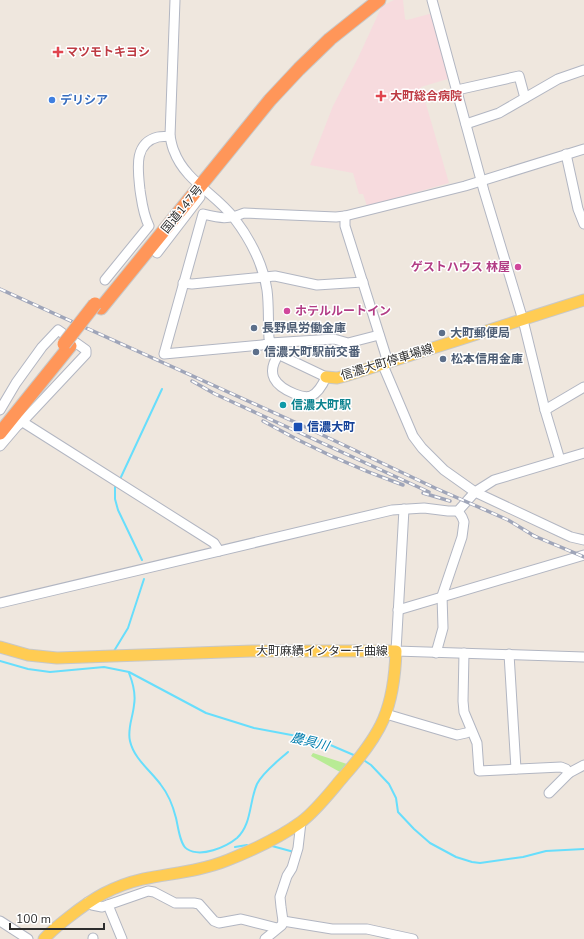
<svg xmlns="http://www.w3.org/2000/svg" width="584" height="939" font-family="'Nunito Sans','Noto Sans JP',sans-serif">
<style>
.medical{fill:#f7dbde}
.green{fill:#b8eb95}
.lines{fill:none;stroke-linecap:round;stroke-linejoin:round}
.stream{stroke:#67defc;stroke-width:2}
.minor-casing{stroke:#b2b6c2;stroke-width:11}
.major-casing{stroke:#c8c8c8;stroke-width:13}
.highway-casing{stroke:#c8c8c8;stroke-width:15}
.minor{stroke:#fff;stroke-width:9}
.major{stroke:#ffcc53;stroke-width:11}
.highway{stroke:#ff9659;stroke-width:13}
.rail-casing{stroke:#9fa5b9;stroke-width:3.5}
.rail{stroke:#fff;stroke-width:2;stroke-dasharray:6;stroke-linecap:butt}
.highway-bridge-casing{stroke:#c8c8c8;stroke-width:15;stroke-linecap:butt}
.highway-bridge{stroke:#ff9659;stroke-width:13}
.health-dot{fill:#e0444e;stroke:#fff;stroke-width:1.5}
.shop-dot{fill:#3f7fe0;stroke:#fff;stroke-width:1.5}
.hotel-dot{fill:#d1479c;stroke:#fff;stroke-width:1.5}
.service-dot{fill:#5c6f8a;stroke:#fff;stroke-width:1.5}
.culture-dot{fill:#0f9aa8;stroke:#fff;stroke-width:1.5}
.transit-dot{fill:#1a4fb4;stroke:#fff;stroke-width:1.5}
.labels{text-anchor:middle;stroke-width:3;stroke-linejoin:round;paint-order:stroke}
.health-label{font-size:12px;font-weight:bold;fill:#be3a42;stroke:#fff;text-anchor:start}
.shop-label{font-size:12px;font-weight:bold;fill:#366cbe;stroke:#fff;text-anchor:start}
.street-label{font-size:12px;fill:#2d2d2d;stroke:#fff}
.hotel-label{font-size:12px;font-weight:bold;fill:#b23c85;stroke:#fff;text-anchor:end}
.service-label{font-size:12px;font-weight:bold;fill:#4e5e75;stroke:#fff;text-anchor:start}
.culture-label{font-size:12px;font-weight:bold;fill:#0d838f;stroke:#fff;text-anchor:start}
.transit-label{font-size:12px;font-weight:bold;fill:#164399;stroke:#fff;text-anchor:start}
.water-label{font-size:13px;font-style:italic;fill:#007dad;stroke:#fff}
</style>
<rect width="100%" height="100%" fill="#efe7de"/>
<polygon class="medical" points="394,0 403,0 405,19 407,20 433,13 451,78 421,87 449,183 367,206 363,194 359,194 353,173 310,165 333,106 358,58 382,6"/>
<polygon class="green" points="313,753 347,764 340,772 311,756"/>
<g class="lines">
<g class="stream">
<polyline points="121,477 162,389"/>
<polyline points="115,487 115,499 118,510 142,560"/>
<polyline points="114,651 128,628 144,579"/>
<polyline points="0,661 28,669 50,672 104,667 129,672 206,713 254,728 302,737 328,744 356,756"/>
<path d="M129 673C133 683 136 694 134 705 133 717 127 729 130 741 134 759 151 771 161 785 169 795 173 806 176 818 178 826 180 845 187 849 201 858 226 847 237 838 252 824 249 802 257 784 263 772 278 761 288 752"/>
<polyline points="293,742 301,737"/>
<polyline points="362,759 371,765 389,784 396,798 398,812 414,829 430,843 456,857 472,862 480,863 523,857 546,851 584,849"/>
<polyline points="272,846 294,852"/>
<polyline points="235,847 247,845"/>
</g>
<g class="minor-casing">
<g id="minor">
<path d="M175 0 170 136C171 141 172 147 174 151 185 181 216 194 234 218 250 239 263 264 267 290 269 305 268 322 269 338 271 346 277 352 284 357L326 377C323 384 318 393 311 396 305 398 300 396 295 394 275 386 265 374 279 354"/>
<polyline points="432,0 484,191 523,320 545,410 560,460"/>
<polyline points="457,90 519,76 525,98"/>
<polyline points="466,124 499,113 558,79 584,70"/>
<polyline points="566,154 578,209 584,224"/>
<polyline points="345,216 345,226 386,356 384,364 385,370 413,436 422,448 444,470 475,492 571,537 584,540"/>
<polyline points="157,253 200,197 200,186"/>
<path d="M105 280 149 226C143 214 142 203 140 190 138 170 133 143 158 137 162 136 166 137 170 136"/>
<polyline points="183,283 192,284 275,276 317,285 363,282"/>
<path d="M379 335 348 343 334 339 270 343 262 345 164 354 203 214C220 218 228 220 244 213L336 217 345 216 465 186 584 149"/>
<polyline points="0,410 16,383 42,347 58,330 86,350 86,354 25,419 17,426 0,446"/>
<polyline points="545,410 584,387"/>
<polyline points="18,419 214,543 219,551"/>
<polyline points="404,509 396,651 584,657"/>
<polyline points="0,603 392,510 424,508 448,511 458,511 475,492 494,480 584,453"/>
<polyline points="398,610 584,555"/>
<polyline points="436,653 443,628 442,596 462,537 464,522 462,517 458,511"/>
<polyline points="464,653 463,701 464,712 477,743 479,771 561,767 566,769 569,773"/>
<polyline points="509,654 516,769"/>
<polyline points="386,714 457,735 466,733 471,731"/>
<polyline points="549,793 569,773 584,765"/>
<polyline points="88,902 92,905 102,907 148,891 154,892 175,903 194,903 199,904 214,921 219,923 241,919 277,928"/>
<polyline points="108,905 122,939"/>
<polyline points="0,921 28,939"/>
<polyline points="283,921 332,929 367,929 413,939"/>
<polyline points="93,939 93,938"/>
<polyline points="265,939 282,925 283,921 281,907 280,897 287,876 292,868 298,848 301,822"/>
</g>
</g>
<g class="major-casing">
<g id="major">
<polyline points="326,377 337,378 345,376 584,300"/>
<path d="M0 647 28 655 57 658 252 651H396C394 709 382 733 344 776 331 791 317 810 301 822 279 838 253 850 228 860 201 871 172 873 143 879 113 886 93 898 69 917 60 924 51 931 44 939"/>
</g>
</g>
<g class="highway-casing">
<g id="highway">
<polyline points="101,308 270,100 299,69 330,39 379,0"/>
<polyline points="0,433 70,346"/>
</g>
</g>
<use href="#minor" class="minor"/>
<use href="#major" class="major"/>
<use href="#highway" class="highway"/>
<g class="rail-casing">
<g id="rail">
<polyline points="0,289 299,424 435,488 508,520 536,537"/>
<polyline points="192,381 215,394 429,492"/>
<path d="M263 421C307 446 355 468 403 485"/>
<polyline points="423,493 450,501"/>
<polyline points="532,535 584,557"/>
</g>
</g>
<use href="#rail" class="rail"/>
<g class="highway-bridge-casing">
<polyline id="highway-bridge" points="64,344 95,304"/>
</g>
<use href="#highway-bridge" class="highway-bridge"/>
</g>
<g class="health-dot">
<path d="M56 46h4v4h4v4h-4v4h-4v-4h-4v-4h4z"/>
<path d="M379 90h4v4h4v4h-4v4h-4v-4h-4v-4h4z"/>
</g>
<circle class="shop-dot" cx="52" cy="100" r="4"/>
<g class="hotel-dot">
<circle cx="518" cy="267" r="4"/>
<circle cx="287" cy="311" r="4"/>
</g>
<g class="service-dot">
<circle cx="254" cy="328" r="4"/>
<circle cx="442" cy="333" r="4"/>
<circle cx="256" cy="352" r="4"/>
<circle cx="443" cy="359" r="4"/>
</g>
<circle class="culture-dot" cx="283" cy="405" r="4"/>
<rect class="transit-dot" x="293" y="422" width="10" height="10" rx="2"/>
<g class="labels">
<g class="health-label">
<text x="66" y="56">マツモトキヨシ</text>
<text x="390" y="100">大町総合病院</text>
</g>
<g class="shop-label">
<text x="60" y="104">デリシア</text>
</g>
<g class="street-label">
<text transform="translate(182 209) rotate(-51)" y="4">国道147号</text>
<text transform="translate(387 362) rotate(-17)" y="4">信濃大町停車場線</text>
<text x="322" y="655">大町麻績インター千曲線</text>
</g>
<g class="hotel-label">
<text x="510" y="271">ゲストハウス 林屋</text>
<text x="295" y="315" text-anchor="start">ホテルルートイン</text>
</g>
<g class="service-label">
<text x="262" y="332">長野県労働金庫</text>
<text x="450" y="337">大町郵便局</text>
<text x="264" y="356">信濃大町駅前交番</text>
<text x="451" y="363">松本信用金庫</text>
</g>
<g class="culture-label">
<text x="291" y="409">信濃大町駅</text>
</g>
<g class="transit-label">
<text x="307" y="431">信濃大町</text>
</g>
<g class="water-label">
<text transform="translate(310 741) rotate(14)" y="5">農具川</text>
</g>
</g>
<path d="M10 923v6h94v-6" fill="none" stroke="#2d2d2d" stroke-width="2"/>
<text x="16" y="923" font-size="12" fill="#2d2d2d" stroke="#ffffff" stroke-width="3" paint-order="stroke">100 m</text>
</svg>
